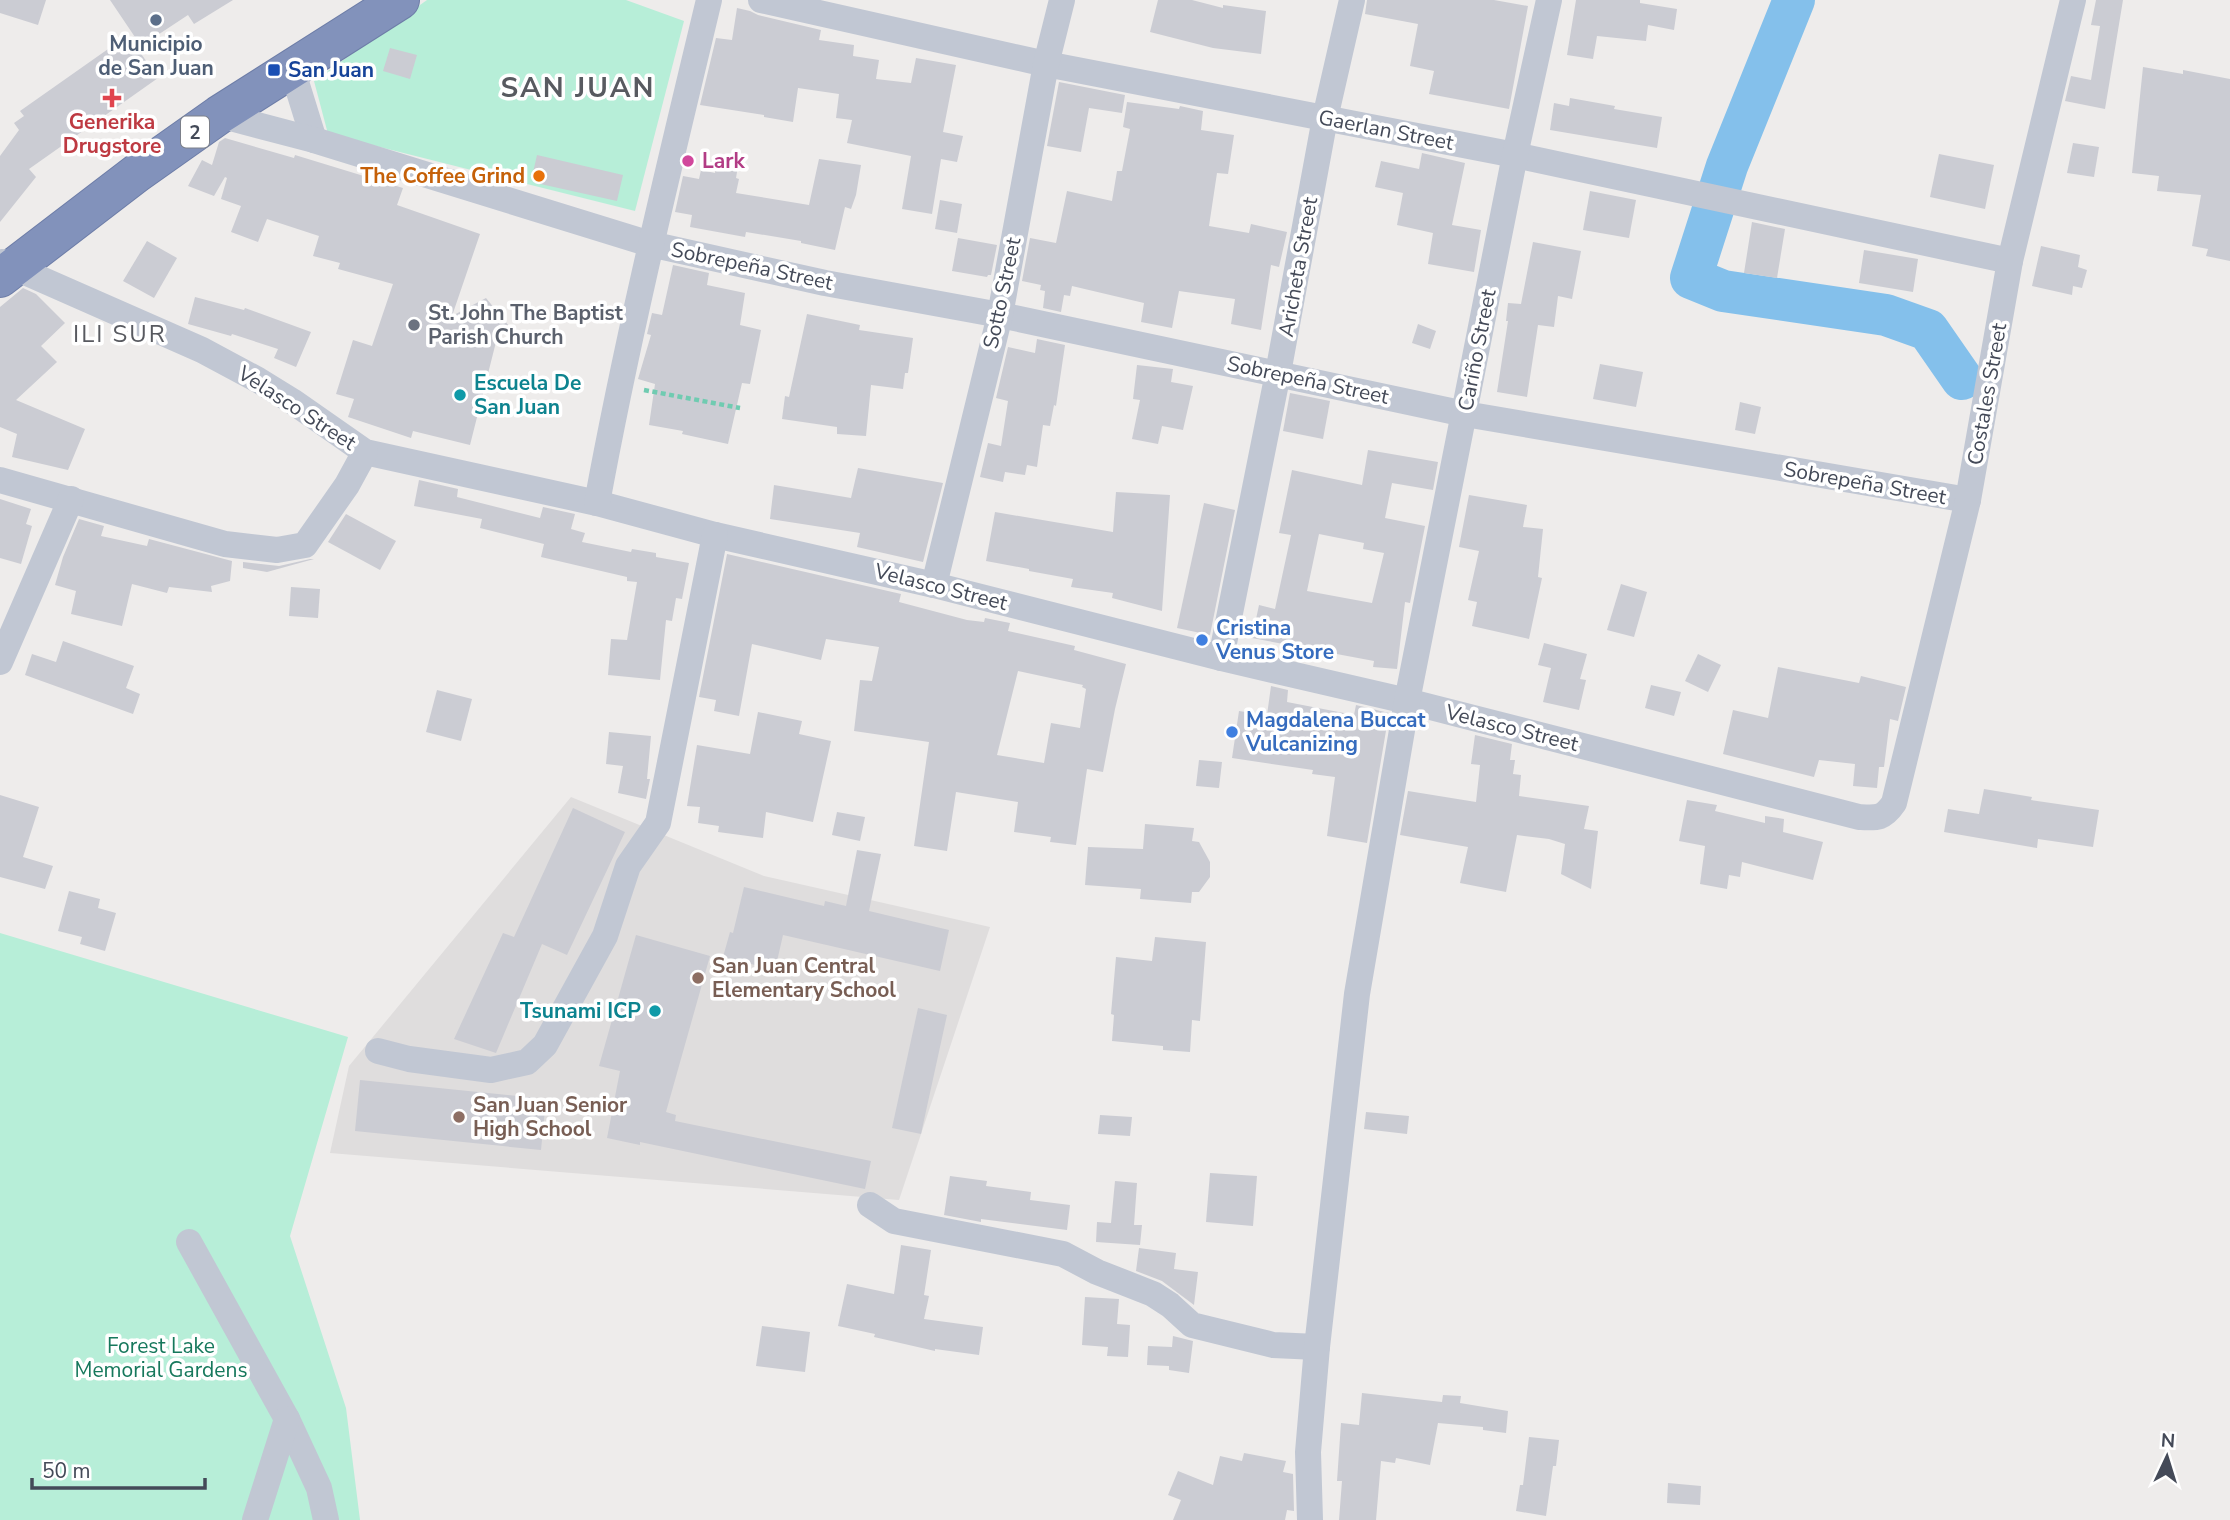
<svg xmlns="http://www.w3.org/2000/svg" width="2230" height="1520" font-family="'Nunito Sans',sans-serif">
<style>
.education{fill:#dfdddd}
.green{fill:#b7eed8}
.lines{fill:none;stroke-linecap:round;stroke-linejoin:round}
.river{stroke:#84c0eb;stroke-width:42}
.building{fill:#cbccd3;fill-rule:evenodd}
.highway-casing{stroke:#6d7da7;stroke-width:40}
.path{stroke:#70cbb1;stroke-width:4.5;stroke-dasharray:5 3.5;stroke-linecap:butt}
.minor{stroke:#c1c7d3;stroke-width:26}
.highway{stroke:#8292bb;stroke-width:38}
.service-dot{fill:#5c6f8a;stroke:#fff;stroke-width:2.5}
.transit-dot{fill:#1a4fb4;stroke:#fff;stroke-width:2.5}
.health-dot{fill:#e0444e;stroke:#fff;stroke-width:2.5}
.hotel-dot{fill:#d1479c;stroke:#fff;stroke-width:2.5}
.food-dot{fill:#e8710a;stroke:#fff;stroke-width:2.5}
.worship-dot{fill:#6b7280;stroke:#fff;stroke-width:2.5}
.culture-dot{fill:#0f9aa8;stroke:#fff;stroke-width:2.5}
.shop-dot{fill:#3f7fe0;stroke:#fff;stroke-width:2.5}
.education-dot{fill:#8d6e63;stroke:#fff;stroke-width:2.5}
.labels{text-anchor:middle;stroke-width:7;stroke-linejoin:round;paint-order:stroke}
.shield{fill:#fff;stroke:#7c808a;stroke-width:2}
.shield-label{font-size:19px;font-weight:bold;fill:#444a58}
.service-label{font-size:21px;font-weight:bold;fill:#4e5e75;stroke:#fff}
.transit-label{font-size:21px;font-weight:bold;fill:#164399;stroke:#fff;text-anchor:start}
.health-label{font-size:21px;font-weight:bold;fill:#be3a42;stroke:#fff}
.street-label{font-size:21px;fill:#444a58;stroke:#fff}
.hotel-label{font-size:21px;font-weight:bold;fill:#b23c85;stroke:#fff;text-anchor:start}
.food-label{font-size:21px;font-weight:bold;fill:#c56008;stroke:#fff;text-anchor:end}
.worship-label{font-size:21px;font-weight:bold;fill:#5b616d;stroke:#fff;text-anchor:start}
.culture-label{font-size:21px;font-weight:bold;fill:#0d838f;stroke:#fff;text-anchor:start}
.shop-label{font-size:21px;font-weight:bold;fill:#366cbe;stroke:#fff;text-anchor:start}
.education-label{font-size:21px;font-weight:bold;fill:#785e54;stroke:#fff;text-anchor:start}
.park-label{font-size:21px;fill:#16785c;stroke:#fff}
.quarter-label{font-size:24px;letter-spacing:2px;fill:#585a60;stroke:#fff}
.district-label{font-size:28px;font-weight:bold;letter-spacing:2px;fill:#585a60;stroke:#fff}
</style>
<rect width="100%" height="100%" fill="#eeeceb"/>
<polygon class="education" points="571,797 764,876 990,927 899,1200 330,1153 349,1066"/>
<g class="green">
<polygon points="427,0 626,0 684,21 635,211 328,134 314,81"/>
<polygon points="0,933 348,1037 290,1236 346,1408 360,1520 0,1520"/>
</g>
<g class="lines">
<polyline class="river" points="1794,0 1727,166 1691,278 1723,291 1886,315 1928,330 1962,379"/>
</g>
<g class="building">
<polygon points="0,0 46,0 38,25 0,13"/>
<polygon points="110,0 233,0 194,24 188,15 141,46"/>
<polygon points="1158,0 1192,0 1223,8 1223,5 1266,11 1261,54 1213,48 1150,32"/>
<polygon points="1367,0 1494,0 1528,6 1509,109 1429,94 1434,71 1410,66 1418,24 1365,14"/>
<polygon points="1576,0 1640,0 1640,3 1677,9 1674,30 1648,25 1646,41 1597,36 1593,59 1567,55"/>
<polygon points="2096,0 2123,0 2105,109 2065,101 2071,76 2091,80 2100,26 2091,25"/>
<polygon points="737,8 750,11 758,15 821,30 819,40 854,45 853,56 879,60 876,79 911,83 916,58 956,65 943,132 963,136 957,162 941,159 932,214 902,209 911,156 847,143 852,120 836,118 839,94 798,88 793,122 764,117 764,115 700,105 716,38 732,40"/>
<polygon points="128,35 158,78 29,169 36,177 0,222 0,156 19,130 14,123 24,116 20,111"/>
<polygon points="390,48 417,55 410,79 383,71"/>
<polygon points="2143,67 2183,74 2183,70 2230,79 2230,261 2206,256 2208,249 2192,246 2201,195 2157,191 2159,176 2132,173"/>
<polygon points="1059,82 1125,95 1122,113 1089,108 1081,152 1047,146"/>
<polygon points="1570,98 1615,106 1614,109 1662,117 1657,148 1550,130 1554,103 1569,106"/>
<polygon points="1127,102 1179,109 1180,106 1203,111 1201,130 1234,135 1228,174 1217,173 1209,226 1249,233 1251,224 1287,232 1279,267 1271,265 1261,330 1231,324 1235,299 1179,291 1172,328 1141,322 1144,303 1072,286 1070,296 1064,295 1061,312 1043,308 1045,291 1040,290 1041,285 1022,281 1030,238 1056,243 1067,191 1112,201 1117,171 1122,171 1130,129 1123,127"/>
<polygon points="225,138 294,158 295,155 403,188 397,205 480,234 452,316 486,298 509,326 497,338 470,445 413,431 411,438 348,417 354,399 336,394 353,340 372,346 393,284 338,269 340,263 313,256 319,236 267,219 258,242 231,232 241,206 221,199 227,178 225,177 214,196 188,186 202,160 212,165 219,142"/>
<polygon points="2073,143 2099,147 2094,177 2067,173"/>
<polygon points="1422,153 1465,163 1452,225 1481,230 1474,272 1428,264 1433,233 1397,225 1403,193 1375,187 1381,161 1419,169"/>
<polygon points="1939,154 1994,165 1985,209 1930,197"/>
<polygon points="537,155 623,175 617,201 536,183 532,177"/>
<polygon points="718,156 739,160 736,178 739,179 736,193 809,205 819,159 861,165 856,195 851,209 845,207 835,250 801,243 801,241 746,232 745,237 690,227 692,215 675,212 683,176 699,179 701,170 715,173"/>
<polygon points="1590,191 1636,200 1629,238 1583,230"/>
<polygon points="940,200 962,204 957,233 935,229"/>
<polygon points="1752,222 1785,229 1777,278 1744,273"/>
<polygon points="958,238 997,245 991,275 988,275 987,277 952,271"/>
<polygon points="147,241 177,258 154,298 123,281"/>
<polygon points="1533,242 1581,251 1572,299 1558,296 1554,327 1538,325 1527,397 1497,392 1508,321 1506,321 1508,303 1521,304"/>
<polygon points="2041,246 2080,255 2078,267 2087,270 2082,288 2073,286 2072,295 2032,286"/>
<polygon points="1864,250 1918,259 1913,292 1859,283"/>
<polygon points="673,265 709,273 707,285 745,293 740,325 761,330 750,384 742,383 728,444 682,434 683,431 649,425 655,384 638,379 651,335 647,334 652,313 662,315"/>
<polygon points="23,288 36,294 65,323 41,346 57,362 16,400 85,429 68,470 12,457 17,434 0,427 0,307"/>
<polygon points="195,297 244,310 245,308 311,332 296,367 274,358 278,349 232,334 231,336 188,324"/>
<polygon points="807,314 860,325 859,330 913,338 908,373 905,373 903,389 871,385 866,436 837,434 837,427 782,419 785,396 789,397"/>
<polygon points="1418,324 1436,331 1430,349 1412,343"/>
<polygon points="1037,339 1065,345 1056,406 1054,405 1050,426 1043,425 1037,467 1027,465 1025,475 1005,472 1003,482 980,477 988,443 1001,446 1008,401 996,398 1008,347 1035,353"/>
<polygon points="1600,364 1643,372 1636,407 1593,399"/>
<polygon points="1137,365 1173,369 1171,382 1193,386 1183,430 1162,426 1158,444 1132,439 1140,400 1133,399"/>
<polygon points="1290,393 1330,401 1323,439 1283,431"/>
<polygon points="1740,402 1761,407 1755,434 1735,430"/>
<path d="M1368 450 1438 462 1433 490 1392 483 1385 518 1425 526 1410 603 1405 602 1397 669 1373 667 1374 661 1252 638 1259 605 1275 609 1291 535 1279 533 1292 470 1362 485ZM1319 534 1364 543 1363 549 1384 553 1372 603 1307 591Z"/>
<polygon points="858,468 943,483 923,562 857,547 860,533 770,519 774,485 851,498"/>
<polygon points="419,480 458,489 457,497 540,518 543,507 575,514 571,529 585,533 582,542 631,552 632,549 656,553 656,557 689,563 682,599 676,598 672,621 666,620 660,680 608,675 611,639 627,640 637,582 627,581 627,577 541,557 544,544 480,528 482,519 414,506"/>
<polygon points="1116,492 1170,495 1162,611 1112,598 1113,593 1071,587 1073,579 1029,571 1029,569 986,561 995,512 1113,532"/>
<polygon points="1469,495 1527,505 1523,527 1543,529 1538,577 1542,578 1529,639 1472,626 1477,602 1468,600 1479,551 1459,547"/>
<polygon points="0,499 31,509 26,524 32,526 21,564 0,558"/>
<polygon points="1204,503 1235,510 1210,635 1177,628"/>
<polygon points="346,514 396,541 380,570 328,542"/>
<polygon points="79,519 104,526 101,536 147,546 149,539 232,561 230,581 211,586 212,592 169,587 167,593 132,584 122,626 71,614 76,591 55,585 63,557"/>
<path d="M727 554 901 594 899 602 967 620 984 622 985 618 1010 623 1008 631 1075 646 1074 650 1126 664 1115 709 1103 772 1087 769 1076 845 1050 842 1051 837 1014 832 1018 802 956 792 947 851 914 846 929 742 854 731 860 680 872 681 879 647 826 639 821 660 752 644 739 716 714 711 716 700 699 697ZM1018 671 1083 685 1082 687 1086 689 1080 728 1051 723 1044 763 997 755Z"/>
<polygon points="310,559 314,559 267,572 243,568 243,562 279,566"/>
<polygon points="1621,584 1647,592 1634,637 1607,630"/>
<polygon points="291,587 320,589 318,618 289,616"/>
<polygon points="63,641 134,666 126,688 140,694 133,714 25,675 32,654 56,662"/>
<polygon points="1544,643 1587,654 1580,679 1586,680 1579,710 1543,702 1551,668 1538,665"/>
<polygon points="1698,654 1721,665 1708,692 1685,681"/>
<polygon points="1778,667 1859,683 1861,676 1906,687 1898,721 1890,719 1884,767 1879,767 1877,788 1853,786 1855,764 1819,760 1814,777 1723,754 1733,710 1768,718"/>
<polygon points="1651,685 1681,692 1674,716 1645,708"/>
<polygon points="1271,686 1288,690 1287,702 1354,715 1356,705 1389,713 1367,843 1327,836 1335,777 1312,774 1313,770 1232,758 1239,711 1267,715"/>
<polygon points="437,690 472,699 461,741 426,732"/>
<polygon points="758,712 802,721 799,734 831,741 813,822 766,812 763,838 718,832 719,826 698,823 700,807 687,806 697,745 750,754"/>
<polygon points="609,732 651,736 647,779 650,779 646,799 618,793 623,766 606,764"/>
<polygon points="1475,735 1512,744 1510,760 1515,760 1513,774 1521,775 1519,796 1589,806 1584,829 1598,831 1591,889 1561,874 1565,844 1549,839 1517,835 1506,892 1460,883 1468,847 1400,835 1408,791 1476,802 1480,765 1471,764"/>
<polygon points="1199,760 1222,762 1219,788 1196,786"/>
<polygon points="1984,789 2032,797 2031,800 2099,810 2093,847 2038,839 2037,848 1944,832 1948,809 1979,814"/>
<polygon points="0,795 39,807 23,857 53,866 45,889 0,877"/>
<polygon points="1687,800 1717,805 1715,811 1765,823 1765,816 1784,819 1783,832 1823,842 1813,880 1742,862 1740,877 1729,875 1727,889 1700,884 1705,846 1679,841"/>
<polygon points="573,808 625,832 567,955 542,944 496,1053 454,1039 503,933 514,937"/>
<polygon points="837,812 865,817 860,841 832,835"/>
<polygon points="1145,824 1194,828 1192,841 1199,842 1210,862 1210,877 1199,892 1192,892 1191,903 1140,899 1141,889 1085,885 1088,847 1143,849"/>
<polygon points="857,850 881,854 869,911 949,930 940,971 783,935 775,970 723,957 730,932 733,933 744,887 824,906 825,901 846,906"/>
<polygon points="69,891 100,899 98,908 116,913 105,951 80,944 82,937 58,931"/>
<polygon points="636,935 710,956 666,1112 676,1115 675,1121 871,1161 865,1189 640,1142 640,1145 607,1138 620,1071 599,1066"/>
<polygon points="1155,937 1206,942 1200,1021 1192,1020 1190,1052 1163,1050 1163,1046 1112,1041 1114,1015 1111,1014 1116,957 1152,961"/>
<polygon points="918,1008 947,1015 921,1134 892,1128"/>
<polygon points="360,1080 546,1099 541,1150 355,1131"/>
<polygon points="1366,1112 1409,1116 1407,1134 1364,1129"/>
<polygon points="1100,1115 1132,1117 1130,1136 1098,1134"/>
<polygon points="1210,1173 1257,1176 1253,1226 1206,1222"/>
<polygon points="950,1176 987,1181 986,1186 1031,1192 1030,1200 1070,1205 1067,1230 981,1219 981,1222 944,1215"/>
<polygon points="1115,1181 1137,1183 1134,1225 1142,1225 1140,1245 1096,1242 1097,1222 1111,1223"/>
<polygon points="901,1245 931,1250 924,1295 929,1296 924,1319 983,1327 979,1355 935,1349 935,1351 874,1337 875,1334 838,1326 847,1284 894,1294"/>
<polygon points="1139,1248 1176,1253 1174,1269 1198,1272 1194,1305 1162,1281 1136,1271"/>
<polygon points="1085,1297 1119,1299 1117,1324 1130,1325 1128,1357 1107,1356 1108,1347 1082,1345"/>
<polygon points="762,1326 810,1332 805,1372 756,1366"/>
<polygon points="1173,1336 1193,1341 1189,1373 1169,1370 1169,1366 1147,1365 1148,1346 1172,1347"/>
<polygon points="1362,1393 1442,1402 1443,1395 1461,1396 1460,1403 1508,1411 1506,1433 1483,1430 1483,1427 1438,1423 1430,1465 1396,1458 1395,1463 1381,1461 1376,1520 1339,1520 1342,1481 1337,1481 1341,1423 1359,1425"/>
<polygon points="1529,1437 1559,1440 1556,1466 1553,1466 1546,1516 1516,1511 1520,1485 1523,1485"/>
<polygon points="1244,1453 1286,1461 1283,1472 1293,1474 1294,1511 1287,1510 1285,1520 1173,1520 1181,1500 1168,1495 1178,1471 1213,1485 1220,1456 1242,1461"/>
<polygon points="1668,1483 1701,1486 1700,1505 1667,1503"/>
</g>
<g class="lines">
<g class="highway-casing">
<polyline id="highway" points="0,278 137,173 219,115 400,0"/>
</g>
<polyline class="path" points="644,390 740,408"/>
<g class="minor">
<polyline points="761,0 1046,64 1515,155 2010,261"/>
<polyline points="292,69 314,140"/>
<polyline points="219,115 314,140 650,244 825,283 1000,315 1465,414 1968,500"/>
<path d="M2 262 202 350 258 380 292 401 365 452 597 503 715 535 934 585 1221 658 1407 701 1859 817C1877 818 1883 819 1894 803L1968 500 2010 261 2073 0"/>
<polyline points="0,480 225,544 277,550 305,545 347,485 365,452"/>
<path d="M597 503C628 334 669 167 709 0"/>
<polyline points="934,585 1000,315 1046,64 1062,0"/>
<polyline points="1221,658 1278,373 1325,118 1352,0"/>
<polyline points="0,662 71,499"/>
<polyline points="378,1051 409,1059 491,1070 527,1062 545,1045 605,936 628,866 658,823 715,535"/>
<polyline points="870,1205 894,1221 1063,1254 1097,1272 1153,1294 1170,1305 1192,1325 1273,1345 1317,1347"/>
<polyline points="189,1242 287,1419 319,1488 326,1520"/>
<polyline points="255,1520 287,1419"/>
<polyline points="1310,1520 1308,1452 1317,1347 1357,994 1407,701 1515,155 1549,0"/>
</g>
<use href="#highway" class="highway"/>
</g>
<circle class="service-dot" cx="156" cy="20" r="7"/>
<rect class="transit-dot" x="267" y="63" width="14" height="14" rx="3.5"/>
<path class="health-dot" d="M108.5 87.5h7v7h7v7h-7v7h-7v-7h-7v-7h7z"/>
<circle class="hotel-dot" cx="688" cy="161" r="7"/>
<circle class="food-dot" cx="539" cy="176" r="7"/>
<circle class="worship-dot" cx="414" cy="325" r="7"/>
<g class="culture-dot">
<circle cx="460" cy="395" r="7"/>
<circle cx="655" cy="1011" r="7"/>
</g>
<g class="shop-dot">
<circle cx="1202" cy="640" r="7"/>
<circle cx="1232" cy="732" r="7"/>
</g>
<g class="education-dot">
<circle cx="698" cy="978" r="7"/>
<circle cx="459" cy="1117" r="7"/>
</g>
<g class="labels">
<rect class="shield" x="181" y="116.5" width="28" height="31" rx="5"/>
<g class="shield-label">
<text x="195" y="139">2</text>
</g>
<g class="service-label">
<text x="156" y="51">Municipio<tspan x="156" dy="24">de San Juan</tspan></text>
</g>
<g class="transit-label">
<text x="288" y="77">San Juan</text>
</g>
<g class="health-label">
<text x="112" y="129">Generika<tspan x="112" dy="24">Drugstore</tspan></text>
</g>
<g class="street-label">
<text transform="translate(1386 130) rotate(11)" y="7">Gaerlan Street</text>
<text transform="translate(752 266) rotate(12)" y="7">Sobrepeña Street</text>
<text transform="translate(1298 267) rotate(-80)" y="7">Aricheta Street</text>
<text transform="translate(1002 293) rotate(-78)" y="7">Sotto Street</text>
<text transform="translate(1477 350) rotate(-79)" y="7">Cariño Street</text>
<text transform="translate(1308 380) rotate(12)" y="7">Sobrepeña Street</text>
<text transform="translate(1987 394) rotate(-80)" y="7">Costales Street</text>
<text transform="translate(297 408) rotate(33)" y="7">Velasco Street</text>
<text transform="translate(1865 483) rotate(10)" y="7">Sobrepeña Street</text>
<text transform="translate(941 587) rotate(14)" y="7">Velasco Street</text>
<text transform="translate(1512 728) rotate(14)" y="7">Velasco Street</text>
</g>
<g class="hotel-label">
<text x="702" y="168">Lark</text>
</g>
<g class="food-label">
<text x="525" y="183">The Coffee Grind</text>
</g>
<g class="worship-label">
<text x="428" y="320">St. John The Baptist<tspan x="428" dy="24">Parish Church</tspan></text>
</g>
<g class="culture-label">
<text x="474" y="390">Escuela De<tspan x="474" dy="24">San Juan</tspan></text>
<text x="641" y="1018" text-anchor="end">Tsunami ICP</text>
</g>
<g class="shop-label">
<text x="1216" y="635">Cristina<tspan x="1216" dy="24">Venus Store</tspan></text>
<text x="1246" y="727">Magdalena Buccat<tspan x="1246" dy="24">Vulcanizing</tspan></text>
</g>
<g class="education-label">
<text x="712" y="973">San Juan Central<tspan x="712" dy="24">Elementary School</tspan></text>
<text x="473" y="1112">San Juan Senior<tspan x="473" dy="24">High School</tspan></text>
</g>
<g class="park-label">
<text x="161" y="1353">Forest Lake<tspan x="161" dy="24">Memorial Gardens</tspan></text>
</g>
<g class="quarter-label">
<text x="120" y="342">ILI SUR</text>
</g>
<g class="district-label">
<text x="578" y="97">SAN JUAN</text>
</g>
</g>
<g transform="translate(2167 1457) rotate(4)" stroke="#ffffff" stroke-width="5" paint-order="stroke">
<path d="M0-5L12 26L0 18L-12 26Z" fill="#444a58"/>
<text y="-10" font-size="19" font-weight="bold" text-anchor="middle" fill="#444a58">N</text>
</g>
<path d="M32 1478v10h173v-10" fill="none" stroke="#444a58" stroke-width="3.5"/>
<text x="42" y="1478" font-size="21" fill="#444a58" stroke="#ffffff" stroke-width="5" paint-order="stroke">50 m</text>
</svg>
